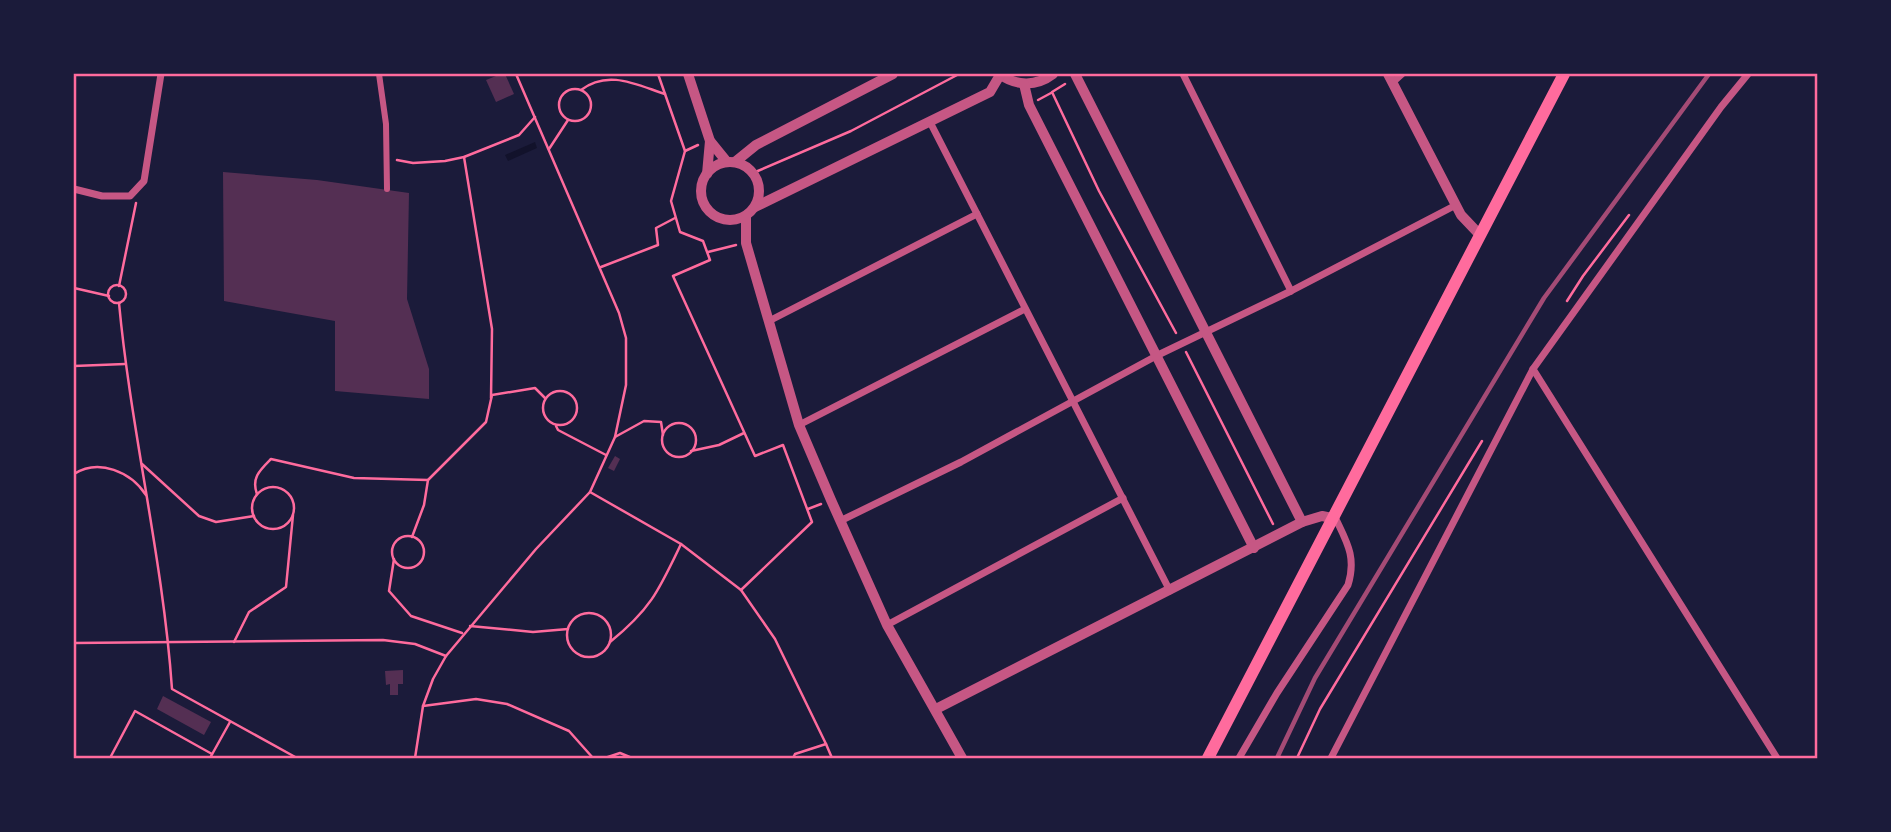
<svg xmlns="http://www.w3.org/2000/svg" width="1891" height="832" font-family="Barlow,sans-serif">
<style>
.water{fill:#12122b}
.building{fill:#542f53}
.lines{fill:none;stroke-linecap:round;stroke-linejoin:round}
.path{stroke:#ff6b9d;stroke-width:2.5}
.pedestrian{stroke:#c65784;stroke-width:6}
.minor{stroke:#c65784;stroke-width:7}
.tertiary{stroke:#c65784;stroke-width:10}
.secondary{stroke:#ff6b9d;stroke-width:12}
.rail{stroke:#a44b75;stroke-width:4.5}
.neatline{fill:none;stroke:#ff6b9d;stroke-width:2.5}
</style>
<rect width="100%" height="100%" fill="#1b1b3a"/>
<polygon class="water" points="535,142 537,148 508,161 505,155"/>
<g class="building">
<polygon points="501,74 505,74 514,94 496,102 486,80"/>
<polygon points="223,172 317,180 409,193 407,299 429,369 429,399 335,391 335,321 224,301"/>
<polygon points="615,456 620,459 614,471 608,468"/>
<polygon points="403,670 403,684 398,684 398,695 390,695 390,684 386,685 385,671"/>
<polygon points="163,696 211,722 204,735 157,709"/>
</g>
<g class="lines">
<g class="path">
<polyline points="658,74 685,151 671,201 680,232 703,241 710,260 673,276 755,456 783,445 812,522 741,590"/>
<polyline points="1065,84 1052,92 1099,191 1176,333"/>
<circle cx="575" cy="105" r="16"/>
<path d="M581 90C608 69 637 85 665 94"/>
<polyline points="1038,100 1051,93"/>
<polyline points="549,149 568,120"/>
<polyline points="685,151 698,145"/>
<polyline points="464,157 492,329 491,398"/>
<polyline points="397,160 413,163 445,161 464,157 519,135 535,117"/>
<polyline points="753,173 851,131 959,74"/>
<polyline points="708,252 736,245"/>
<polyline points="601,267 658,245 656,228 675,218"/>
<circle cx="117" cy="294" r="9"/>
<polyline points="119,286 136,203"/>
<polyline points="74,288 109,296"/>
<polyline points="1567,301 1583,276 1629,215"/>
<path d="M119 303C131 432 163 559 172 689L297 758"/>
<polyline points="1186,352 1273,524"/>
<polyline points="74,366 125,364"/>
<circle cx="560" cy="408" r="17"/>
<circle cx="679" cy="440" r="17"/>
<polyline points="556,426 558,430 606,455"/>
<polyline points="615,437 644,421 661,422 663,435"/>
<polyline points="691,451 719,445 744,433"/>
<polyline points="142,464 199,516 216,522 254,516"/>
<path d="M74 474C99 458 131 472 146 495"/>
<circle cx="273" cy="508" r="21"/>
<polyline points="590,492 681,544 741,590 775,639 826,744 795,754 793,758"/>
<path d="M257 494C251 478 260 470 271 459L354 478 428 480"/>
<polyline points="808,509 821,504"/>
<polyline points="74,514 74,521"/>
<circle cx="408" cy="552" r="16"/>
<polyline points="412,537 424,505 428,480 486,422 492,395 535,388 545,398"/>
<polyline points="394,559 389,591 411,616 462,633"/>
<circle cx="589" cy="635" r="22"/>
<polyline points="470,626 533,632 568,629"/>
<polyline points="234,642 249,612 286,587 293,515"/>
<path d="M610 642C651 609 659 590 681 544"/>
<polyline points="74,643 383,640 415,644 446,656"/>
<polyline points="423,706 476,699 507,704 569,731 593,758"/>
<polyline points="826,744 832,758"/>
<polyline points="110,758 135,711 212,754"/>
<polyline points="210,758 230,722"/>
<polyline points="415,758 423,706 433,679 446,656 536,549 590,492 615,437 626,385 626,338 619,313 516,74"/>
<polyline points="605,758 620,753 632,758"/>
<polyline points="1297,758 1320,709 1482,441"/>
</g>
<polyline class="pedestrian" points="379,74 386,124 387,189"/>
<g class="minor">
<polyline points="1183,74 1291,291"/>
<polyline points="1392,83 1402,74"/>
<polyline points="930,122 1170,591"/>
<polyline points="74,189 102,196 130,196 144,181 161,74"/>
<polyline points="769,321 977,214"/>
<polyline points="1533,369 1777,758"/>
<polyline points="799,425 1025,309"/>
<polyline points="840,521 961,462 1158,355 1291,291 1456,205"/>
<polyline points="887,625 1123,498"/>
<path d="M1239 758 1277 693 1348 585C1357 556 1346 541 1334 515"/>
<polyline points="1331,758 1533,369 1721,107 1748,74"/>
</g>
<g class="tertiary">
<polyline points="688,74 710,141 727,162"/>
<path d="M999 74C1016 86 1036 87 1053 74"/>
<polyline points="1075,74 1302,522"/>
<polyline points="1388,74 1461,215 1479,234"/>
<polyline points="1024,84 1029,105 1254,548"/>
<polyline points="735,162 756,145 893,74"/>
<circle cx="730" cy="191" r="29"/>
<polyline points="707,174 710,141"/>
<polyline points="755,207 990,92 1000,75"/>
<polyline points="746,216 746,243 799,425 831,500 887,625 962,758"/>
<polyline points="936,709 1302,522 1322,516 1332,518"/>
</g>
<polyline class="secondary" points="1208,758 1564,74"/>
<polyline class="rail" points="1277,758 1315,678 1544,298 1709,74"/>
</g>
<rect width="1891" height="832" fill="none" stroke="#1b1b3a" stroke-width="150"/>
<rect x="75" y="75" width="1741" height="682" class="neatline"/>
</svg>
